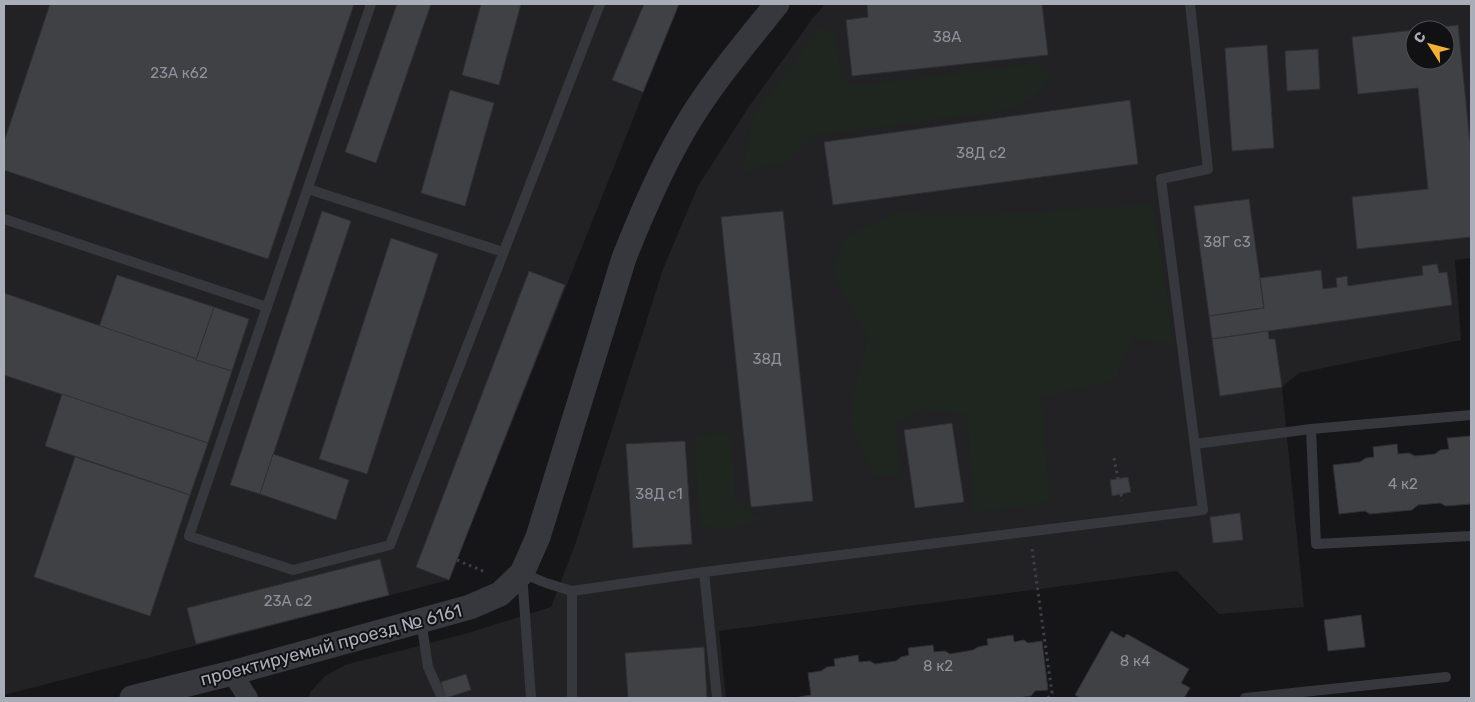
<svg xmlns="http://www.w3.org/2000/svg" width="1475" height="702" font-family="Rubik,sans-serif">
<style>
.built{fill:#222225;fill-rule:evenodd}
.green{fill:#1e261f}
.building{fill:#404145;stroke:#303034}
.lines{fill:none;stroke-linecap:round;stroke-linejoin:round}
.path{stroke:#3d3f44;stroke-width:3;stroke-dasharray:2.5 4;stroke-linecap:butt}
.service{stroke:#37383d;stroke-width:10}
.minor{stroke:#37383d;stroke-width:20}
.tertiary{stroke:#37383d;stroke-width:25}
.labels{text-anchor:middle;stroke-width:4;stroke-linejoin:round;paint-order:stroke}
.number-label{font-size:15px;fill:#8e929b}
.street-label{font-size:18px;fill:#a8adb8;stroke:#111113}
</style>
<rect width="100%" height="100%" fill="#161618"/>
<g class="built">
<polygon points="4,4 679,4 449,580 4,695"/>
<path d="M825 4H1471V258L1455 260 1461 340 1299 373 1282 387 1304 607 1219 614 1177 571 719 631 726 698H309L310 692 325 676 345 665 468 633 551 607 576 542 663 269 698 186 750 105 813 18ZM1415 30H1445V60H1415Z"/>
</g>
<g class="green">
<polygon points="821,27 835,34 841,78 855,86 1038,63 1050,79 1035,97 1006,111 816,135 789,160 743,173 753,115"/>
<polygon points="1153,204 1174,345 1132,337 1115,380 1041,397 1050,502 974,513 967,415 919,409 895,427 901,476 876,476 850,426 855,386 868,338 832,273 844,237 894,213 965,216"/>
<polygon points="729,433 734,463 735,501 763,519 727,530 700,526 694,435"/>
</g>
<g class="building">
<polygon points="50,4 354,4 268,259 4,170 4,142"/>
<polygon points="397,4 431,4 376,163 345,152"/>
<polygon points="481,4 521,4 499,85 462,75"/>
<polygon points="644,4 679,4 643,92 612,80"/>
<polygon points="867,4 1042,4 1048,55 852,76 846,20 868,17"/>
<polygon points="1458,25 1471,152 1471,237 1357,249 1352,197 1428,189 1418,88 1358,94 1352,37 1415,30 1415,60 1445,60 1445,30 1416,30"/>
<polygon points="1267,45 1274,148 1232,151 1225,48"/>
<polygon points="1318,49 1320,89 1287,91 1285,51"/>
<polygon points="450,90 494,103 465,206 421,193"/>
<polygon points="1130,100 1138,164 833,205 824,142"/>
<polygon points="1249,199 1264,308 1209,316 1194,206"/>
<polygon points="322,211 351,221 260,494 230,485"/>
<polygon points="783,211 813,501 751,507 721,217"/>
<polygon points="391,238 438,254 367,474 319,459"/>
<polygon points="1437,264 1439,273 1447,272 1452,305 1212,339 1209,316 1264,308 1260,278 1321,270 1323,289 1337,287 1336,278 1347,276 1348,286 1423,275 1422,266"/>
<polygon points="529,271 565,285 449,580 416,567"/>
<polygon points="117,275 214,307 196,360 99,327"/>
<polygon points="4,293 232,371 208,443 4,375"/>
<polygon points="214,307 249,319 232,371 196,360"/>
<polygon points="1268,331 1269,339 1275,339 1282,387 1220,396 1212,339"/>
<polygon points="62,394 208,443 190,495 45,446"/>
<polygon points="952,423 964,502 915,508 904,430"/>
<polygon points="1471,436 1471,504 1446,506 1440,503 1418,505 1412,510 1370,514 1365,511 1339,514 1333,465 1360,462 1366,458 1374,457 1373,447 1397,444 1398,454 1409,453 1415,456 1435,454 1440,450 1449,449 1447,438"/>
<polygon points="685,441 692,544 633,548 626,444"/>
<polygon points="273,454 349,480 336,520 260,494"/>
<polygon points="75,457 190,495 150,616 34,577"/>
<polygon points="1128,477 1131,492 1112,496 1110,480"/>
<polygon points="1240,513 1243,540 1213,543 1210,517"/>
<polygon points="380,559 389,595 196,644 187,608"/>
<polygon points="1361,615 1365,647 1328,651 1324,620"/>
<polygon points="1111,631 1124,638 1127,634 1189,669 1181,683 1190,688 1184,698 1081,698 1075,695"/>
<polygon points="1013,635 1014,642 1024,640 1028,643 1042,641 1048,690 1035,691 1031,696 1017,698 799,698 799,697 811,695 808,673 821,671 827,667 835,666 834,659 858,655 859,662 870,661 875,664 896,661 901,657 909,655 908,648 933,645 934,652 945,651 950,654 973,650 978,647 988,645 987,639"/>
<polygon points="704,647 707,698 628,698 625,653"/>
<polygon points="466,674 471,690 446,698 441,682"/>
</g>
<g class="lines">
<g class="path">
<polyline points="1114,458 1118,479"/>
<polyline points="1121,494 1122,501"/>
<polyline points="1032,549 1052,693 1048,698"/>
<polyline points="457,560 485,572"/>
</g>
<g class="service">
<polyline points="308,189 503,252"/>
<polyline points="4,219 267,307 371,4"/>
<polyline points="267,307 189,536 293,570 390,545 600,4"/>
<polyline points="1311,429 1316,544 1471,536"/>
<polyline points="1195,444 1311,429 1471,415"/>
<polyline points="704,572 717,698"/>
<polyline points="572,591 572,698"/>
<polyline points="421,620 428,667 442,698"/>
<polyline points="531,698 522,573 546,583 572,591 704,572 1203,510 1161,179 1208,169 1190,4"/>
<polyline points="1245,698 1446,677"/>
</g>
<polyline class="minor" points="232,673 248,698"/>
<path class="tertiary" d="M132 698 232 673 470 607 500 594 522 573 538 537 624 258C641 215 659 173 682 133 708 87 744 45 777 4"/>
</g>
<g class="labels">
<g class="number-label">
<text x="947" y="42">38А</text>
<text x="179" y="78">23А к62</text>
<text x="981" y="158">38Д с2</text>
<text x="1227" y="247">38Г с3</text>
<text x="767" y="364">38Д</text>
<text x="1403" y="489">4 к2</text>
<text x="659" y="499">38Д с1</text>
<text x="288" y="606">23А с2</text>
<text x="1135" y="666">8 к4</text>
<text x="938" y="671">8 к2</text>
</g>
<g class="street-label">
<text transform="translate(331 645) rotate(-15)" y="6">проектируемый проезд № 6161</text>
</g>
</g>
<rect width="1475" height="702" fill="none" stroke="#a8adb8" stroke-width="10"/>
<g transform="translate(1430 45) rotate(306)"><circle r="24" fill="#111113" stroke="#4d4f55"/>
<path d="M0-4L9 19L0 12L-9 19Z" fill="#f2b134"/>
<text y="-8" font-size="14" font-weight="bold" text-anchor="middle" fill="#a8adb8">С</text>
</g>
</svg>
